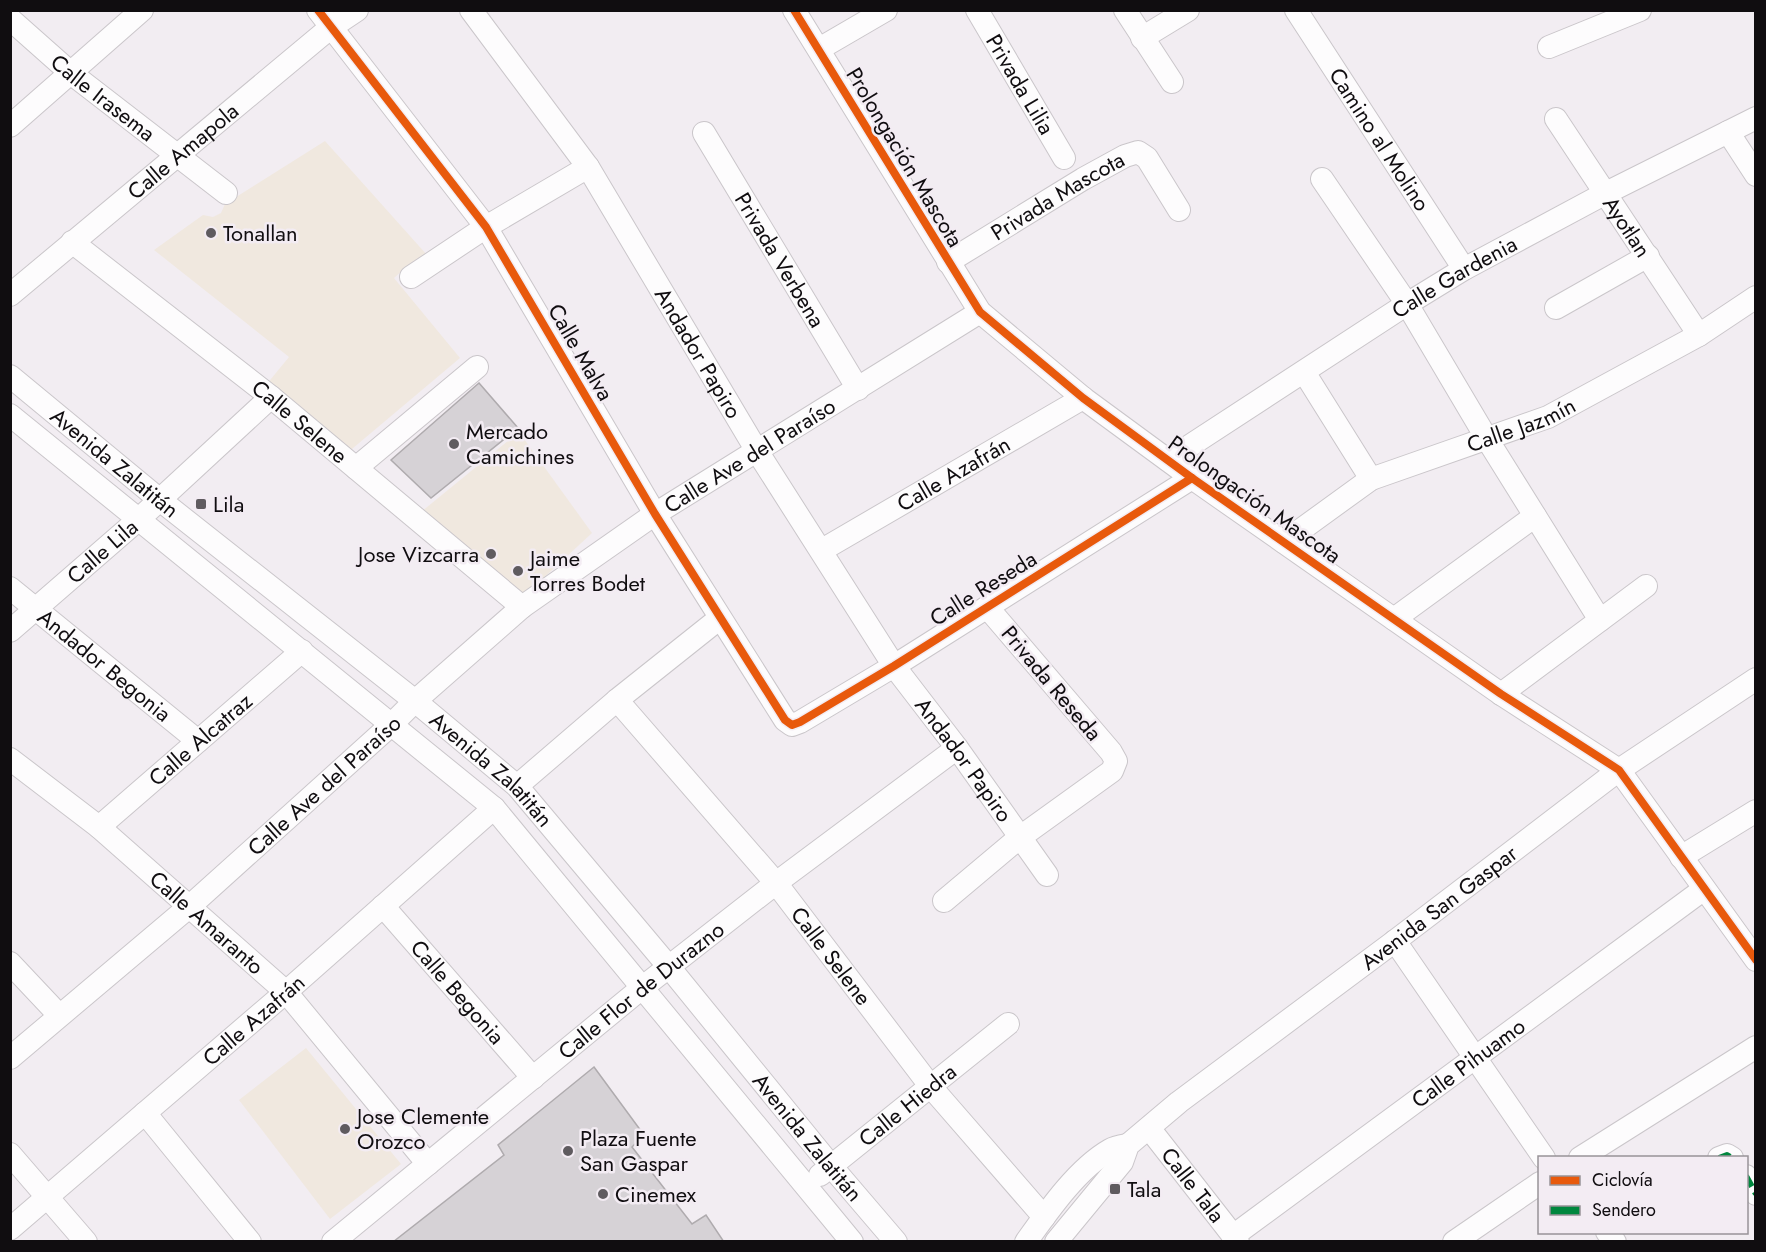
<svg xmlns="http://www.w3.org/2000/svg" width="1766" height="1252" font-family="Jost,sans-serif">
<style>
.education{fill:#f0e8df}
.building{fill:#d6d2d6;stroke:#afabae;stroke-width:1.5}
.lines{fill:none;stroke-linecap:round;stroke-linejoin:round}
.minor-casing{stroke:#cac6ca;stroke-width:24}
.minor{stroke:#fdfcfd;stroke-width:22}
.quiet{stroke:#00873e;stroke-width:6;stroke-dasharray:12 6;stroke-linecap:butt}
.cycleway-casing{stroke:#f3ecf3;stroke-width:11}
.cycleway{stroke:#e8590c;stroke-width:8}
.poi-dot{fill:#5f5b5f;stroke:#f3ecf3;stroke-width:2}
.labels{text-anchor:middle;stroke-width:5;stroke-linejoin:round;paint-order:stroke}
.street-label{font-size:22px;fill:#100d10;stroke:#f3ecf3}
.poi-label{font-size:22px;fill:#100d10;stroke:#f3ecf3;text-anchor:start}
</style>
<rect width="100%" height="100%" fill="#f2edf2"/>
<g class="education">
<polygon points="325,141 427,255 403,270 394,278 460,358 346,454 266,385 289,357 154,250 203,215 213,217 221,213 225,204"/>
<polygon points="519,432 592,533 523,597 421,512"/>
<polygon points="306,1048 401,1164 330,1219 239,1100"/>
</g>
<g class="building">
<polygon points="479,383 518,428 431,498 391,460"/>
<polygon points="594,1067 644,1135 632,1147 692,1224 706,1215 724,1242 393,1242 504,1155 498,1145"/>
</g>
<g class="lines">
<g class="minor-casing">
<g id="minor">
<polyline points="318,10 486,227 655,514 785,720 792,725 800,722 894,666 1192,478"/>
<path id="s1" d="M471 10 588 167 757 451 894 666 957 748 1047 875"/>
<polyline points="794,10 980,312 1083,398 1192,478 1501,694 1619,770 1756,960"/>
<path id="s2" d="M977 10 1064 158"/>
<polyline points="1125,10 1172,82"/>
<path id="s3" d="M1296 10 1464 269"/>
<path id="s4" d="M10 19 72 74 226 193"/>
<polyline points="1142,38 1188,10"/>
<polyline points="1549,47 1640,10"/>
<polyline points="819,49 886,10"/>
<path id="s5" d="M1556 119 1699 335"/>
<polyline points="10,126 142,10"/>
<polyline points="1728,132 1756,175"/>
<path id="s6" d="M704 133 858 389"/>
<polyline points="1322,179 1407,304 1487,439 1600,620"/>
<path id="s7" d="M72 242 271 397 522 607"/>
<path id="s8" d="M948 262 1083 179 1125 156 1138 152 1147 158 1179 210"/>
<polyline points="411,277 486,227 588,167"/>
<path id="s9" d="M10 295 330 28 357 10"/>
<polyline points="1556,308 1648,256"/>
<polyline points="1304,372 1371,479"/>
<path id="s10" d="M10 376 160 500 415 701 517 786 669 967 831 1166 896 1242"/>
<polyline points="10,415 494,808 852,1242"/>
<path id="s11" d="M1168 460 1407 304 1464 269 1604 194 1756 118"/>
<polyline points="356,468 477,367"/>
<path id="s12" d="M1284 542 1371 479 1548 417 1699 335 1756 297"/>
<path id="s13" d="M822 550 1083 398"/>
<path id="s14" d="M10 588 198 741"/>
<polyline points="1394,619 1535,516"/>
<path id="s15" d="M10 631 139 519 271 397"/>
<polyline points="1501,694 1646,586"/>
<path id="s16" d="M617 700 776 883 931 1087 1044 1217"/>
<path id="s17" d="M10 759 99 827 286 992 428 1164"/>
<polyline points="517,786 617,700 720,618"/>
<path id="s18" d="M99 827 302 651"/>
<polyline points="1681,857 1756,811"/>
<polyline points="944,901 1019,838 1112,771 1116,761 1111,752 987,607"/>
<path id="s19" d="M383 906 533 1078"/>
<polyline points="1395,941 1544,1158"/>
<polyline points="10,963 59,1015"/>
<path id="s20" d="M10 1058 190 906 392 724 415 701 522 607 655 514 980 312"/>
<polyline points="145,1113 250,1242"/>
<path id="s21" d="M1149 1128 1238 1242"/>
<polyline points="10,1154 86,1242"/>
<polyline points="1580,1158 1756,1047"/>
<polyline points="1719,1158 1727,1155 1732,1158"/>
<path id="s22" d="M820 1175 1008 1024"/>
<polyline points="1746,1176 1756,1194"/>
<path id="s23" d="M10 1229 286 992 494 808"/>
<polyline points="1607,1232 1615,1242"/>
<path id="s24" d="M1233 1236 1704 889"/>
<path id="s25" d="M333 1242 643 987 776 883 957 748"/>
<path d="M1026 1242C1048 1211 1077 1169 1110 1150 1115 1147 1122 1146 1128 1145"/>
<path id="s26" d="M1056 1242 1122 1162 1128 1145 1179 1102 1395 941 1619 770 1756 679"/>
<polyline points="1454,1242 1540,1183"/>
</g>
</g>
<use href="#minor" class="minor"/>
<g class="quiet">
<polyline points="1719,1158 1727,1155 1732,1158"/>
<polyline points="1746,1176 1756,1194"/>
</g>
<g class="cycleway-casing">
<g id="cycleway">
<polyline points="318,10 486,227 655,514 785,720 792,725 800,722 894,666 1192,478"/>
<polyline points="794,10 980,312 1083,398 1192,478 1501,694 1619,770 1756,960"/>
</g>
</g>
<use href="#cycleway" class="cycleway"/>
</g>
<g class="poi-dot">
<circle cx="211" cy="233" r="6"/>
<circle cx="454" cy="444" r="6"/>
<rect x="195" y="498" width="12" height="12" rx="3"/>
<circle cx="491" cy="554" r="6"/>
<circle cx="518" cy="571" r="6"/>
<circle cx="345" cy="1129" r="6"/>
<circle cx="568" cy="1151" r="6"/>
<rect x="1109" y="1183" width="12" height="12" rx="3"/>
<circle cx="603" cy="1194" r="6"/>
</g>
<g class="labels">
<g class="street-label">
<text dy="8" stroke="none"><textPath href="#s2" startOffset="86">Privada Lilia</textPath></text>
<text dy="8" stroke="none"><textPath href="#s4" startOffset="122">Calle Irasema</textPath></text>
<text dy="8" stroke="none"><textPath href="#s3" startOffset="154">Camino al Molino</textPath></text>
<text dy="8" stroke="none"><textPath href="#s9" startOffset="225">Calle Amapola</textPath></text>
<text transform="translate(905 157) rotate(59)" y="8">Prolongación Mascota</text>
<text dy="8" stroke="none"><textPath href="#s8" startOffset="128">Privada Mascota</textPath></text>
<text dy="8" stroke="none"><textPath href="#s5" startOffset="129">Ayotlan</textPath></text>
<text dy="8" stroke="none"><textPath href="#s6" startOffset="148">Privada Verbena</textPath></text>
<text dy="8" stroke="none"><textPath href="#s11" startOffset="340">Calle Gardenia</textPath></text>
<text transform="translate(581 352) rotate(60)" y="8">Calle Malva</text>
<text dy="8" stroke="none"><textPath href="#s1" startOffset="412">Andador Papiro</textPath></text>
<text dy="8" stroke="none"><textPath href="#s7" startOffset="290">Calle Selene</textPath></text>
<text dy="8" stroke="none"><textPath href="#s12" startOffset="267">Calle Jazmín</textPath></text>
<text dy="8" stroke="none"><textPath href="#s20" startOffset="956">Calle Ave del Paraíso</textPath></text>
<text dy="8" stroke="none"><textPath href="#s10" startOffset="136">Avenida Zalatitán</textPath></text>
<text dy="8" stroke="none"><textPath href="#s13" startOffset="152">Calle Azafrán</textPath></text>
<text transform="translate(1255 499) rotate(35)" y="8">Prolongación Mascota</text>
<text dy="8" stroke="none"><textPath href="#s15" startOffset="122">Calle Lila</textPath></text>
<text transform="translate(983 588) rotate(-32)" y="8">Calle Reseda</text>
<text dy="8" stroke="none"><textPath href="#s14" startOffset="122">Andador Begonia</textPath></text>
<text transform="translate(1052 683) rotate(50)" y="8">Privada Reseda</text>
<text dy="8" stroke="none"><textPath href="#s18" startOffset="134">Calle Alcatraz</textPath></text>
<text dy="8" stroke="none"><textPath href="#s1" startOffset="898">Andador Papiro</textPath></text>
<text dy="8" stroke="none"><textPath href="#s10" startOffset="622">Avenida Zalatitán</textPath></text>
<text dy="8" stroke="none"><textPath href="#s20" startOffset="416">Calle Ave del Paraíso</textPath></text>
<text dy="8" stroke="none"><textPath href="#s26" startOffset="513">Avenida San Gaspar</textPath></text>
<text dy="8" stroke="none"><textPath href="#s17" startOffset="256">Calle Amaranto</textPath></text>
<text dy="8" stroke="none"><textPath href="#s16" startOffset="334">Calle Selene</textPath></text>
<text dy="8" stroke="none"><textPath href="#s25" startOffset="398">Calle Flor de Durazno</textPath></text>
<text dy="8" stroke="none"><textPath href="#s19" startOffset="114">Calle Begonia</textPath></text>
<text dy="8" stroke="none"><textPath href="#s23" startOffset="321">Calle Azafrán</textPath></text>
<text dy="8" stroke="none"><textPath href="#s24" startOffset="292">Calle Pihuamo</textPath></text>
<text dy="8" stroke="none"><textPath href="#s22" startOffset="112">Calle Hiedra</textPath></text>
<text dy="8" stroke="none"><textPath href="#s10" startOffset="1108">Avenida Zalatitán</textPath></text>
<text dy="8" stroke="none"><textPath href="#s21" startOffset="72">Calle Tala</textPath></text>
</g>
<g class="poi-label">
<text x="223" y="241">Tonallan</text>
<text x="466" y="439">Mercado<tspan x="466" dy="25">Camichines</tspan></text>
<text x="213" y="512">Lila</text>
<text x="479" y="562" text-anchor="end">Jose Vizcarra</text>
<text x="530" y="566">Jaime<tspan x="530" dy="25">Torres Bodet</tspan></text>
<text x="357" y="1124">Jose Clemente<tspan x="357" dy="25">Orozco</tspan></text>
<text x="580" y="1146">Plaza Fuente<tspan x="580" dy="25">San Gaspar</tspan></text>
<text x="1127" y="1197">Tala</text>
<text x="615" y="1202">Cinemex</text>
</g>
</g>
<rect width="1766" height="1252" fill="none" stroke="#100d10" stroke-width="24"/>
<rect x="1538" y="1156" width="210" height="78" fill="#f3ecf3" stroke="#989398" stroke-width="1.5"/>
<rect x="1550" y="1176" width="30" height="9" fill="#e8590c" stroke="#989398" stroke-width="1.5"/>
<text x="1592" y="1186" font-size="18" fill="#100d10">Ciclovía</text>
<rect x="1550" y="1206" width="30" height="9" fill="#00873e" stroke="#989398" stroke-width="1.5"/>
<text x="1592" y="1216" font-size="18" fill="#100d10">Sendero</text>
</svg>
